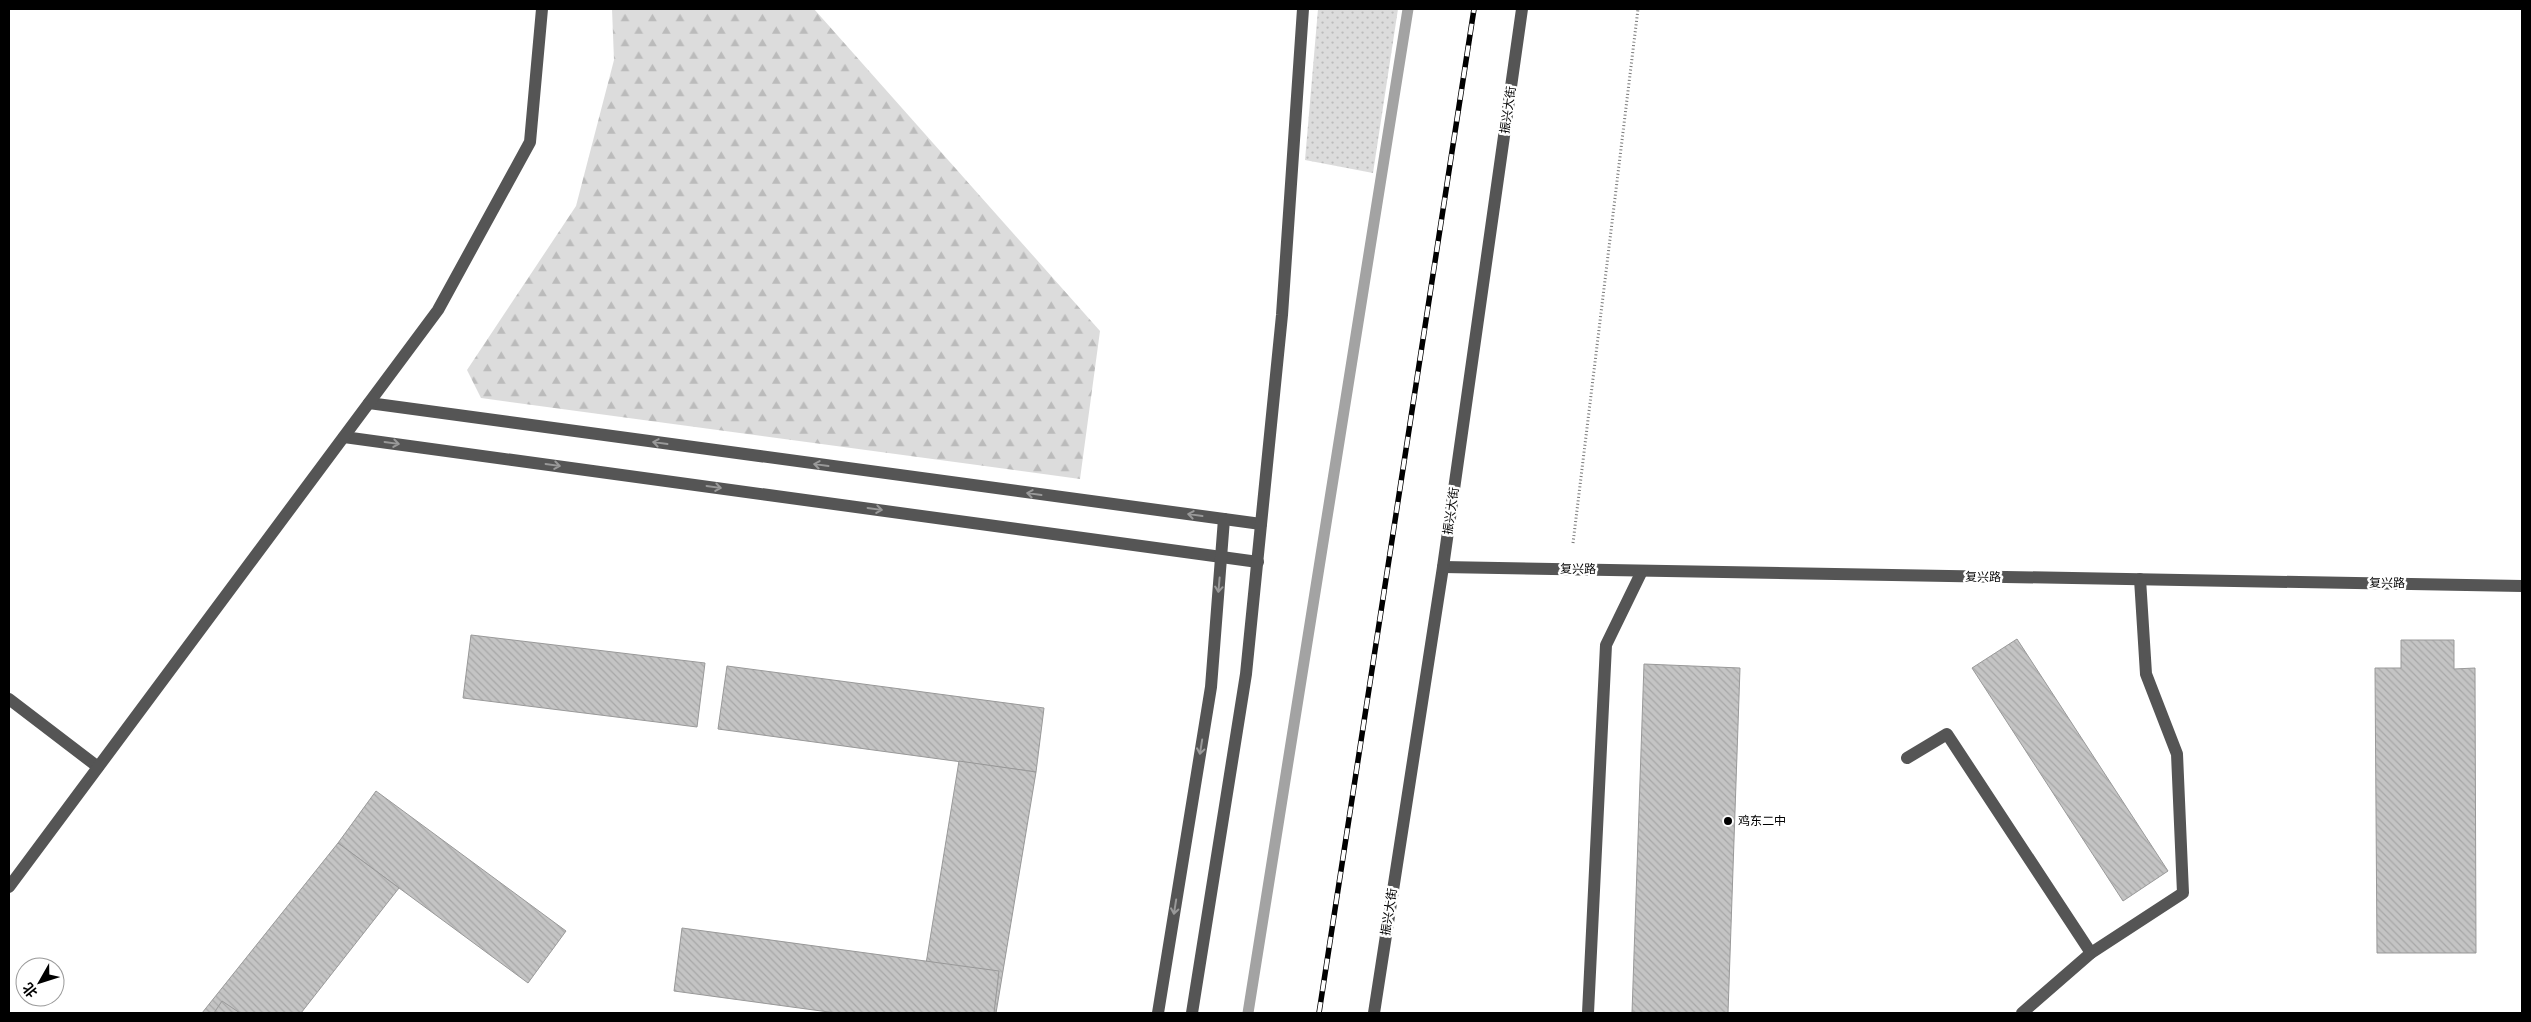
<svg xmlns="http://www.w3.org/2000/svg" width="2531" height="1022" font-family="Raleway,'Noto Sans SC',sans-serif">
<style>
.forest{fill:url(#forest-firs)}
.park{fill:url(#park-dots)}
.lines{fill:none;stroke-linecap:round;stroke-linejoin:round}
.stream{stroke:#a3a3a3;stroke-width:11}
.building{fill:url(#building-back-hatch);stroke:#999}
.path{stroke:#777;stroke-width:3;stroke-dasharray:1 2.5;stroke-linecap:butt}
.minor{stroke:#555;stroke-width:12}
.rail-casing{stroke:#000;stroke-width:5.5}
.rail{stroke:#fff;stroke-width:4;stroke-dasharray:11;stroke-linecap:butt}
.oneway{stroke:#999}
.poi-dot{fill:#000;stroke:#fff;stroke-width:2}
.labels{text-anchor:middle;stroke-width:5;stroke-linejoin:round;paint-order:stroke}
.street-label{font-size:12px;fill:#000;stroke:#fff}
.poi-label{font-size:12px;fill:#000;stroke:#fff;text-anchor:start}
</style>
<defs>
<pattern id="forest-firs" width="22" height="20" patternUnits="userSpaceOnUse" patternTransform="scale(1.25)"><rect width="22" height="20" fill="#dcdcdc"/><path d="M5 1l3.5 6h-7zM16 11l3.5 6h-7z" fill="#bbb"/></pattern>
<pattern id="park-dots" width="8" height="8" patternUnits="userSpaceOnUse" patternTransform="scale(1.25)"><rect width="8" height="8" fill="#dcdcdc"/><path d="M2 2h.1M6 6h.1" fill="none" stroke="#bbb" stroke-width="1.8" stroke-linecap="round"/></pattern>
<pattern id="building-back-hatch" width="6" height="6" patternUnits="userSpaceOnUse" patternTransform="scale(1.25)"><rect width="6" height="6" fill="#c4c4c4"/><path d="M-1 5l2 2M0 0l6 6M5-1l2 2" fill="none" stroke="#a7a7a7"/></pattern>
</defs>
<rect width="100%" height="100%" fill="#fff"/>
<polygon class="forest" points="612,9 814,9 1100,331 1080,479 481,398 467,370 576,206 614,60"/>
<polygon class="park" points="1318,9 1398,9 1373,173 1305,160"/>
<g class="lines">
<polyline class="stream" points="1248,1013 1408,9"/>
</g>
<g class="building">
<polygon points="471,635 705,663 697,727 463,698"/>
<polygon points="2017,639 2168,871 2123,901 1972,668"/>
<polygon points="2401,640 2454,640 2454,669 2475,668 2476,953 2377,953 2375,668 2401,668"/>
<polygon points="1644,664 1740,668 1728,1013 1632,1013"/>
<polygon points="727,666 1044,708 1036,772 718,729"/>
<polygon points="959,761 1036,772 996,1013 918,1013"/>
<polygon points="376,791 566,931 528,983 338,843"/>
<polygon points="338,843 399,888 301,1013 202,1013"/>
<polygon points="682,928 999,971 994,1013 836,1013 674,991"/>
<polygon points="222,1001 240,1013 214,1013"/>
</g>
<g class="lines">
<polyline class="path" points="1573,543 1638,9"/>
<g class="minor">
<polyline points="369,403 1261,524"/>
<polyline points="344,437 1258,562"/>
<polyline points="1443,567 2522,586"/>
<polyline points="9,699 98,767"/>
<polyline points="1907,758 1947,734 2091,953"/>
<polyline points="9,887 438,310 530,142 542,9"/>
<polyline points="1158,1013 1211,687 1224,519"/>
<polyline points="1192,1013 1246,674 1282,315 1303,9"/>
<polyline points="1374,1013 1443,567 1522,9"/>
<polyline points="1588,1013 1606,645 1642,571"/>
<polyline points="2022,1013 2091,953 2183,893 2177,754 2146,674 2140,579"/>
</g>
<g class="rail-casing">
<polyline id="rail" points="1319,1013 1474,9"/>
</g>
<use href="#rail" class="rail"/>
</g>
<defs><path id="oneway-shaft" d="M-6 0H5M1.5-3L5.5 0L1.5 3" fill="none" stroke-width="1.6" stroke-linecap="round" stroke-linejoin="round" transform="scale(1.25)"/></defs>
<g class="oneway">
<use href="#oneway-shaft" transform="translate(392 443) rotate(8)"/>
<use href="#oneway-shaft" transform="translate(660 443) rotate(-172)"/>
<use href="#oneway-shaft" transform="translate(553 465) rotate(8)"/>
<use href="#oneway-shaft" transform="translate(821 465) rotate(-172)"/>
<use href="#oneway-shaft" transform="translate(714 487) rotate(8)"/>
<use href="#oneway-shaft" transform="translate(1034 494) rotate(-172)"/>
<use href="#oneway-shaft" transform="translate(875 509) rotate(8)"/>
<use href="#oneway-shaft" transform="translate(1195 515) rotate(-172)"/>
<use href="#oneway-shaft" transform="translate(1219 585) rotate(95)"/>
<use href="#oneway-shaft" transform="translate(1201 747) rotate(99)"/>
<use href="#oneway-shaft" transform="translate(1175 907) rotate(99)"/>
</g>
<circle class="poi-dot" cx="1728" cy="821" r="5"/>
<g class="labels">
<g class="street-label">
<text transform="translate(1508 110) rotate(-82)" y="4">振兴大街</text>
<text transform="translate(1451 511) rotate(-82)" y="4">振兴大街</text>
<text transform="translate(1578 569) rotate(1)" y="4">复兴路</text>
<text transform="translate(1983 577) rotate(1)" y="4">复兴路</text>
<text transform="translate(2387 583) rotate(1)" y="4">复兴路</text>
<text transform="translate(1389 912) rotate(-81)" y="4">振兴大街</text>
</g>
<g class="poi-label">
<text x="1738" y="825">鸡东二中</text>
</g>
</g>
<rect width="2531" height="1022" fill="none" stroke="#000000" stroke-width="20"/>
<g transform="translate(40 982) rotate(231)"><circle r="24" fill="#ffffff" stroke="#999999"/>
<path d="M0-4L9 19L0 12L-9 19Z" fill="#000000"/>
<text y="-8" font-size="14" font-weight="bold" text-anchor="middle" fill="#000000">北</text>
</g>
</svg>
